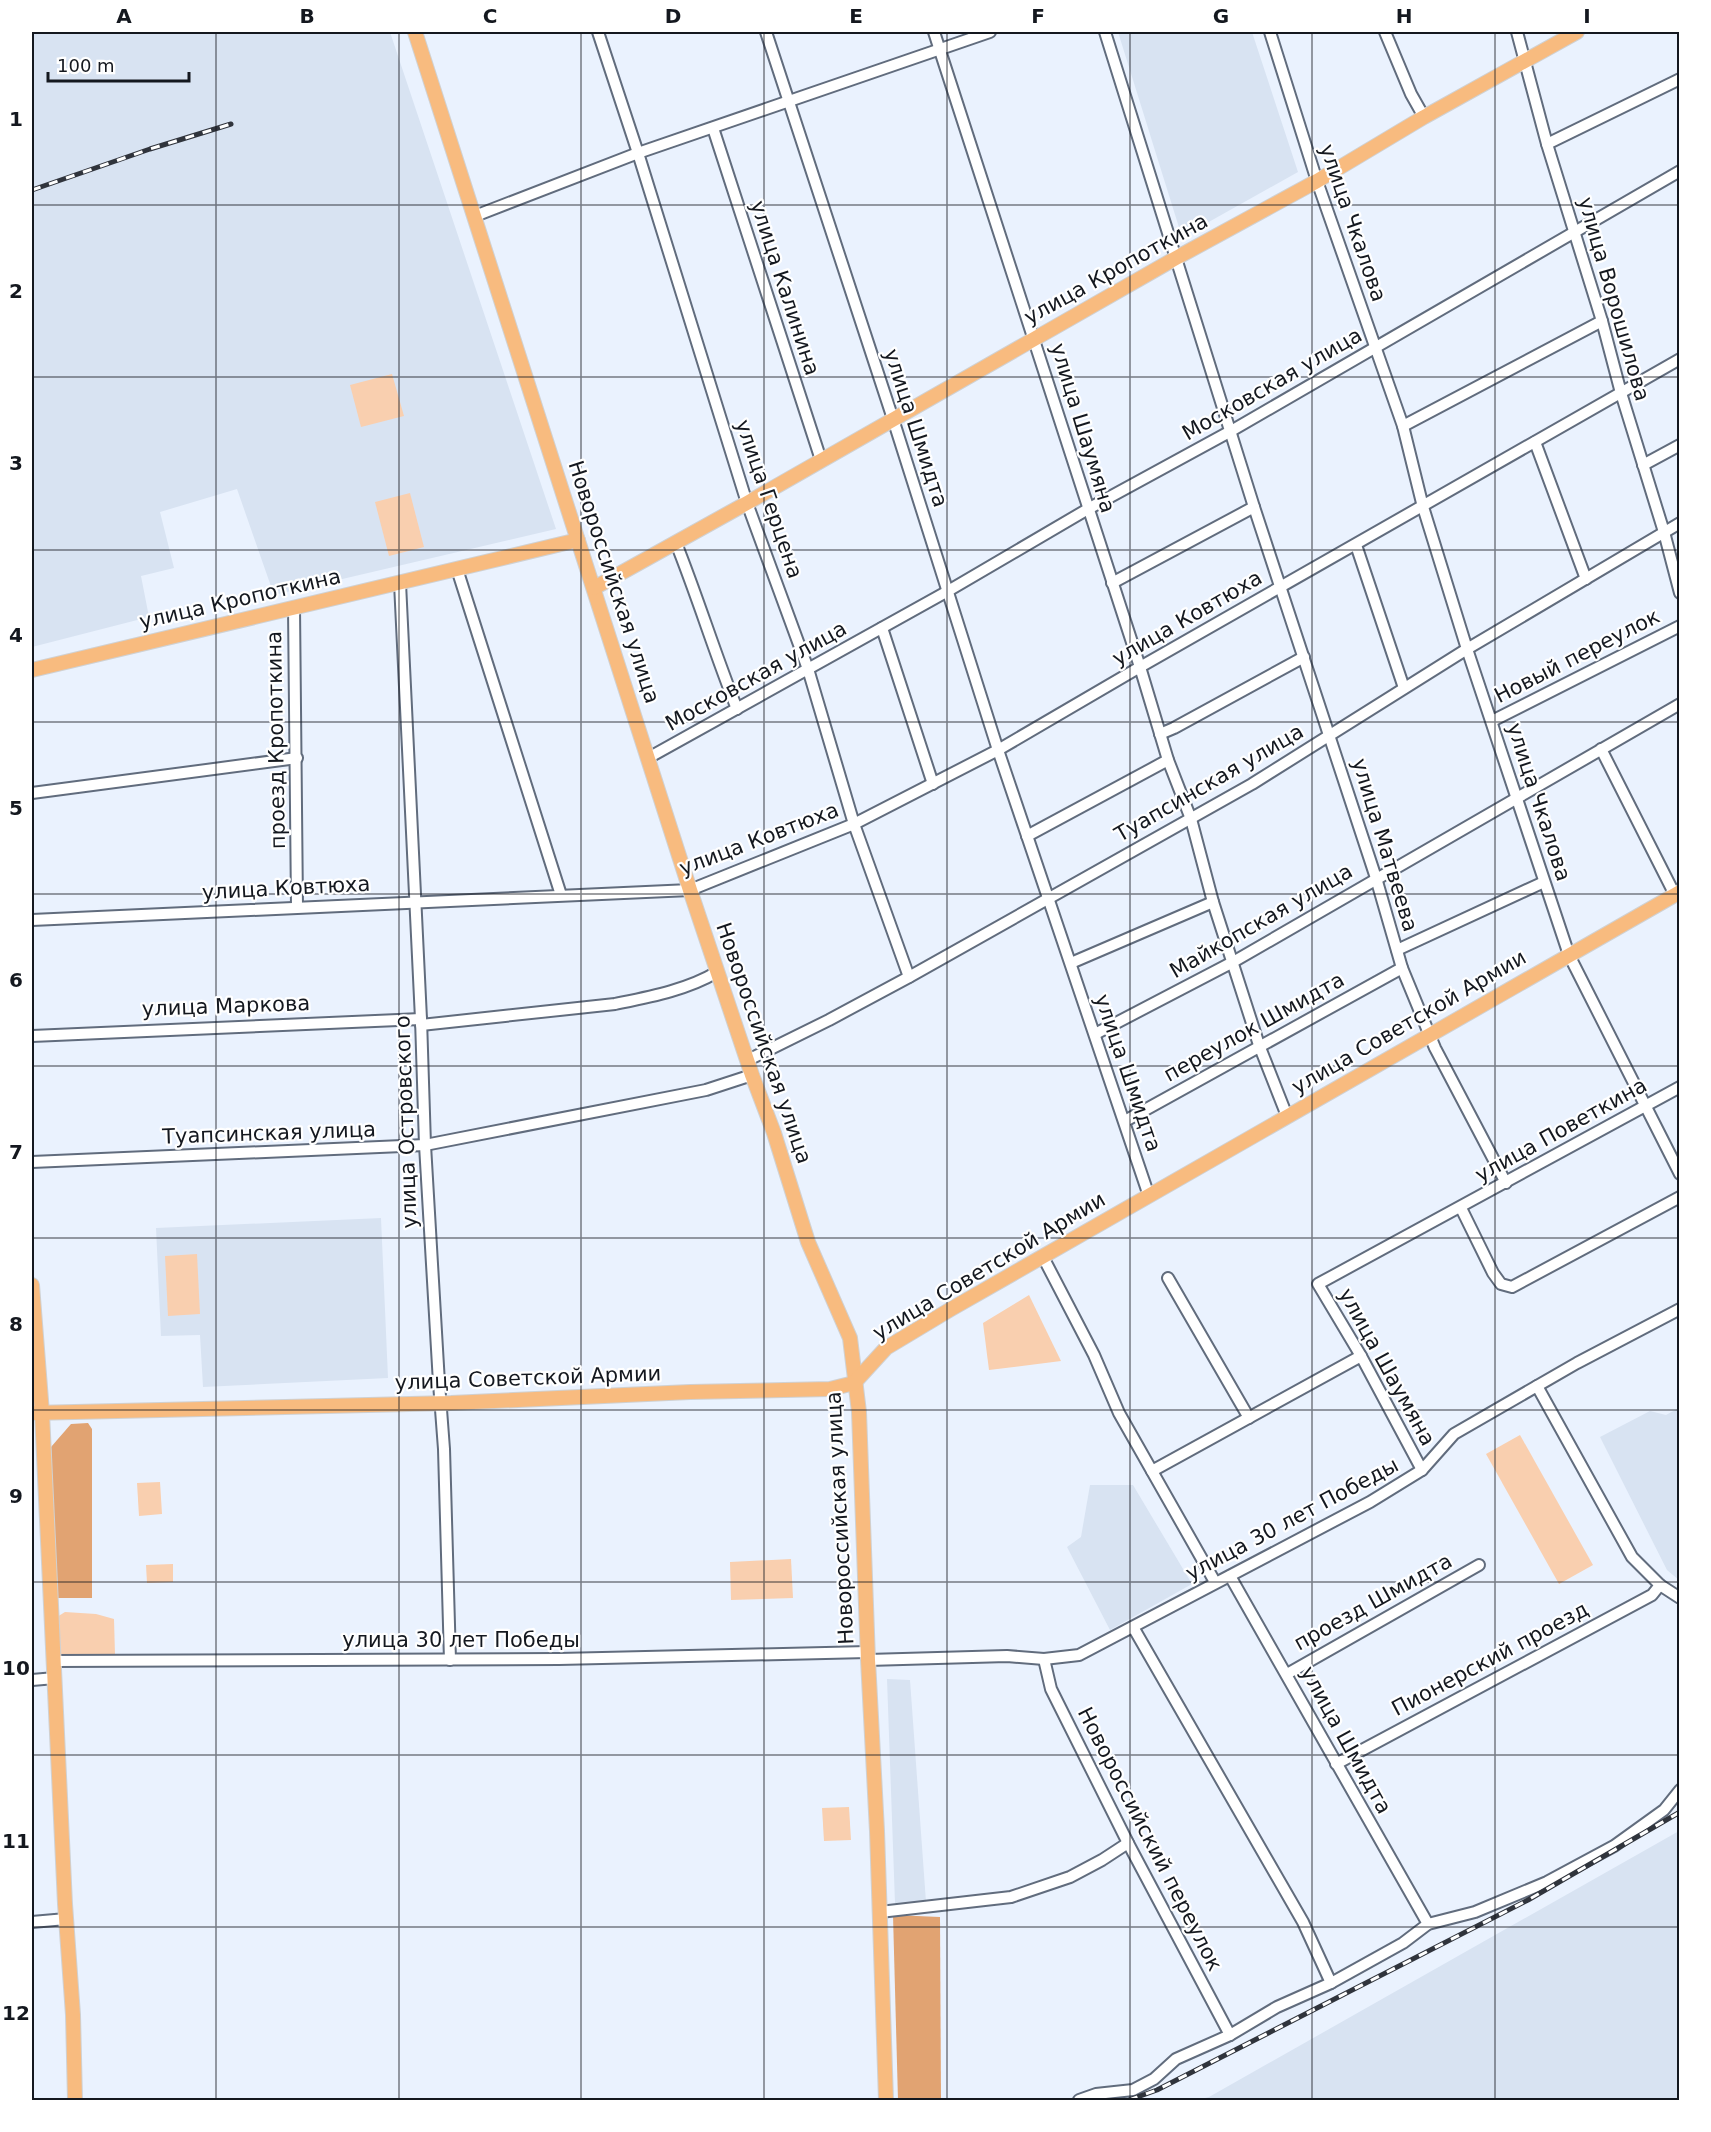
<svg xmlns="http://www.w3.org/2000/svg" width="1711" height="2132" font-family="'DejaVu Sans',sans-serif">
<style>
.built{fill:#d8e3f2}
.green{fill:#f9cfaf}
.forest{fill:#e1a372}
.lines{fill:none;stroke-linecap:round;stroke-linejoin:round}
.minor-casing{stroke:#616c7d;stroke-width:14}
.major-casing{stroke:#d0d1d2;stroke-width:16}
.minor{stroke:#fff;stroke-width:10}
.major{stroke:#f8bb7f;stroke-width:14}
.rail-casing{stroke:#30343c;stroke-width:5}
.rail{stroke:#fff;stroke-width:3;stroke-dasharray:9;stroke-linecap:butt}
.grid{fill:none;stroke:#14181f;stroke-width:1.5;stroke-opacity:0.55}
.labels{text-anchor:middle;stroke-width:4.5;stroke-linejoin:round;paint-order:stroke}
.street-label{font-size:21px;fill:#14181f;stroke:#fff}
.neatline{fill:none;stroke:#14181f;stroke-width:2}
.grid-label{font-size:20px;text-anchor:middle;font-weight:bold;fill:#14181f}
</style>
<rect width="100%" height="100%" fill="#eaf2fe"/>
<g class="built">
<polygon points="32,32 390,32 556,529 274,595 237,489 160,512 174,568 141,576 149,617 32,647"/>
<polygon points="1118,32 1252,32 1298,172 1182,237"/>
<polygon points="381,1218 388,1378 203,1387 200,1335 161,1336 156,1228"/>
<polygon points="1679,1408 1679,1580 1667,1570 1600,1437 1650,1411 1666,1415"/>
<polygon points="1090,1485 1133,1485 1192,1584 1110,1630 1067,1547 1081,1537"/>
<polygon points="887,1679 910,1680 926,1902 895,1903"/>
<polygon points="1679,1831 1679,2100 1197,2100 1209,2097"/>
</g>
<g class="green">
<polygon points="392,374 404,416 361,427 350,385"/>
<polygon points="410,493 424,547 389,556 375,502"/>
<polygon points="197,1254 200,1314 168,1316 165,1256"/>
<polygon points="1029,1295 1061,1361 989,1370 983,1323"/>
<polygon points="1520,1435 1593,1565 1559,1584 1486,1454"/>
<polygon points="160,1482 162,1514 139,1516 137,1483"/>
<polygon points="791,1559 793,1598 731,1600 730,1562"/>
<polygon points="173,1564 173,1582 147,1583 146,1565"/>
<polygon points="65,1612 96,1614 114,1619 115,1655 64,1656 57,1651 57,1617"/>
<polygon points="849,1807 851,1840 824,1841 822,1808"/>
</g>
<g class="forest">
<polygon points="88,1423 92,1429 92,1598 57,1598 51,1447 71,1424"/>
<polygon points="893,1915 940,1917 941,2100 898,2100"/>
</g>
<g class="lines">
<g class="minor-casing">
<g id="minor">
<polyline points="598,32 638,153 747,503 808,669 854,824 909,977"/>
<polyline points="766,32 893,419 998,750 1149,1196"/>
<polyline points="934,32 1140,667 1168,760 1191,819 1213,902 1259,1045 1287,1116"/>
<polyline points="1105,32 1254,507 1376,878 1402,968 1435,1048 1506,1183"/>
<polyline points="1270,32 1317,181 1403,426 1423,507 1467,649 1569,955 1680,1174"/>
<polyline points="1385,32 1411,94 1424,117"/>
<polyline points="1517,32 1547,144 1602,321 1621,393 1664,532 1680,593"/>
<polyline points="713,128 821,460"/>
<polyline points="1547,144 1680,79"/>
<polyline points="475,216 638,153 990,32"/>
<polyline points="1403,426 1602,321"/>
<polyline points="1535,442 1586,579"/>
<polyline points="1643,465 1680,445"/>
<path d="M676 543C698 598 715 654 737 709"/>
<polyline points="1356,545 1404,688"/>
<polyline points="457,569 561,895"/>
<polyline points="400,583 421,1019 425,1145 439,1383 444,1449 450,1660"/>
<polyline points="1112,583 1254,507"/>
<polyline points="294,608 297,907"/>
<polyline points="882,628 933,784"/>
<polyline points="1492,721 1680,626"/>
<polyline points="1160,734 1174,728 1304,657"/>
<polyline points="1601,749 1675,895"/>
<polyline points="648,758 948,591 1088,509 1231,431 1680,171"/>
<polyline points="32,793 297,758"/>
<polyline points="1027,836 1168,760"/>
<polyline points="32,920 690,890 854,824 998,750 1140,667 1680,359"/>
<polyline points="1397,950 1544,882"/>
<polyline points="1071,963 1213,902"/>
<path d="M421 1025 615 1004C649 997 687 990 717 972"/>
<polyline points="1095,1034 1233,962 1680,704"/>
<polyline points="32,1036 421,1019"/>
<polyline points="748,1060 829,1020 909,977 1252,784 1467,649 1680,523"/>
<polyline points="1125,1121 1402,968"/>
<polyline points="32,1162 425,1145 706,1090 752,1075"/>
<polyline points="1461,1208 1493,1273 1501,1284 1512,1287 1680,1197"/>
<polyline points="1043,1257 1094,1355 1119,1413 1215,1582"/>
<polyline points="1168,1278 1249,1418"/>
<polyline points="1537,1386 1632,1557 1660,1585 1680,1598"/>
<polyline points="1422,1470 1361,1356 1318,1284 1680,1087"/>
<polyline points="1152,1471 1361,1356"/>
<polyline points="1230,1576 1428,1924"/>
<polyline points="1133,1627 1303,1922 1331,1983"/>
<polyline points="1044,1659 1051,1689 1128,1843 1230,2035"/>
<polyline points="868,1660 1007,1656 1044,1659 1079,1655 1370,1502 1422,1470 1454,1434 1577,1363 1680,1309"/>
<polyline points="54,1661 559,1659 868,1652"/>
<polyline points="1287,1674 1479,1565"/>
<polyline points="32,1680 55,1678"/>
<polyline points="1336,1764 1652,1595 1660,1585"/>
<polyline points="880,1912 1011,1897 1070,1877 1102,1860 1128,1843"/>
<polyline points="32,1922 66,1919"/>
<polyline points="1079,2100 1096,2094 1133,2090 1154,2079 1176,2059 1230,2035 1277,2007 1331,1983 1403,1943 1428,1924 1475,1912 1547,1882 1614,1846 1664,1810 1680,1790"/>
</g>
</g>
<g class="major-casing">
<g id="major">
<polyline points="415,32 690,890 752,1075 774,1133 808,1242 850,1338 859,1412 868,1660 877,1831 886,2100"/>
<polyline points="594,588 747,503 1176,258 1317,181 1424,117 1577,32"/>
<polyline points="32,670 578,540"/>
<polyline points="32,1285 42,1413 65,1904 73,2015 75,2100"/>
<polyline points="32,1413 451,1403 690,1392 830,1389 854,1383 886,1348 951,1309 1680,892"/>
</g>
</g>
<use href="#minor" class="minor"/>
<use href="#major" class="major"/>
<g class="rail-casing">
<g id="rail">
<polyline points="32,190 150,149 231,124"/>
<polyline points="1129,2100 1157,2090 1528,1900 1680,1812"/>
</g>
</g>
<use href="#rail" class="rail"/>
</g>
<path class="grid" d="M216 32V2100M399 32V2100M581 32V2100M764 32V2100M947 32V2100M1130 32V2100M1312 32V2100M1495 32V2100M32 205H1680M32 377H1680M32 550H1680M32 722H1680M32 894H1680M32 1066H1680M32 1238H1680M32 1410H1680M32 1582H1680M32 1755H1680M32 1927H1680"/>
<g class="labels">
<g class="street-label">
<text transform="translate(1353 223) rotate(71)" y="7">улица Чкалова</text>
<text transform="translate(1116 269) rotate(-29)" y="7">улица Кропоткина</text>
<text transform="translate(785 288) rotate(72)" y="7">улица Калинина</text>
<text transform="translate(1614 299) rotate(74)" y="7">улица Ворошилова</text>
<text transform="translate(1272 384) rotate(-30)" y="7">Московская улица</text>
<text transform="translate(916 428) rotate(72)" y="7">улица Шмидта</text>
<text transform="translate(1083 428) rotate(73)" y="7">улица Шаумяна</text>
<text transform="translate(769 499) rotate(71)" y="7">улица Герцена</text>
<text transform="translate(614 582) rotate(72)" y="7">Новороссийская улица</text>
<text transform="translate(240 599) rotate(-13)" y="7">улица Кропоткина</text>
<text transform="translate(1187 618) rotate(-30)" y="7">улица Ковтюха</text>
<text transform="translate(1577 656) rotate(-27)" y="7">Новый переулок</text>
<text transform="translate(756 676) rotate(-29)" y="7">Московская улица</text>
<text transform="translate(276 740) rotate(-91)" y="7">проезд Кропоткина</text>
<text transform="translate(1209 783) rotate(-30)" y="7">Туапсинская улица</text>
<text transform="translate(1539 802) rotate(72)" y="7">улица Чкалова</text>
<text transform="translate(759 839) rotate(-21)" y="7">улица Ковтюха</text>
<text transform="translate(1385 845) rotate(73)" y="7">улица Матвеева</text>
<text transform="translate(286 888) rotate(-3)" y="7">улица Ковтюха</text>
<text transform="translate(1261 921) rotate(-30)" y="7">Майкопская улица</text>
<text transform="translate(226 1006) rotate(-2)" y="7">улица Маркова</text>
<text transform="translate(1409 1022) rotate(-30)" y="7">улица Советской Армии</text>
<text transform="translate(1254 1027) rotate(-29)" y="7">переулок Шмидта</text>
<text transform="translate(764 1043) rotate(71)" y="7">Новороссийская улица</text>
<text transform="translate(1128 1073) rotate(71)" y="7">улица Шмидта</text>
<text transform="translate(406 1122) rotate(-92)" y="7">улица Островского</text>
<text transform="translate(1561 1130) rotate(-29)" y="7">улица Поветкина</text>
<text transform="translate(269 1133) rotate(-2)" y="7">Туапсинская улица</text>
<text transform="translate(989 1266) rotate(-31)" y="7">улица Советской Армии</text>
<text transform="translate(1387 1367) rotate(61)" y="7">улица Шаумяна</text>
<text transform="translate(528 1378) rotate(-2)" y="7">улица Советской Армии</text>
<text transform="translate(840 1518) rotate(-93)" y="7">Новороссийская улица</text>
<text transform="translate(1292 1519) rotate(-28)" y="7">улица 30 лет Победы</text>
<text transform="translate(1373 1602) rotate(-29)" y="7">проезд Шмидта</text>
<text x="461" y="1647">улица 30 лет Победы</text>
<text transform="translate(1490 1659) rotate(-28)" y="7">Пионерский проезд</text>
<text transform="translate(1346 1740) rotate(61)" y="7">улица Шмидта</text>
<text transform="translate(1150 1839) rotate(63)" y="7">Новороссийский переулок</text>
</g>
</g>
<rect width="1711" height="2132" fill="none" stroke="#ffffff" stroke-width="66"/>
<path d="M48 72v9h141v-9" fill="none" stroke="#14181f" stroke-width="3"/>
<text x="57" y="72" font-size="18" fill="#14181f" stroke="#ffffff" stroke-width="4.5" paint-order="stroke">100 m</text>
<rect x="33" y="33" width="1645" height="2066" class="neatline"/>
<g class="grid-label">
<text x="124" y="23">A</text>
<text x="307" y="23">B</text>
<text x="490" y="23">C</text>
<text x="673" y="23">D</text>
<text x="856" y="23">E</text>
<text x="1038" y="23">F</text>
<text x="1221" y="23">G</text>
<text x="1404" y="23">H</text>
<text x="1587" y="23">I</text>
<text x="16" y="126">1</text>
<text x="16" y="298">2</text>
<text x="16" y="470">3</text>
<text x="16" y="642">4</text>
<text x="16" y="815">5</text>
<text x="16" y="987">6</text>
<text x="16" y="1159">7</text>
<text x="16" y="1331">8</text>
<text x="16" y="1503">9</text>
<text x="16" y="1675">10</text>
<text x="16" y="1848">11</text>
<text x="16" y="2020">12</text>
</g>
</svg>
